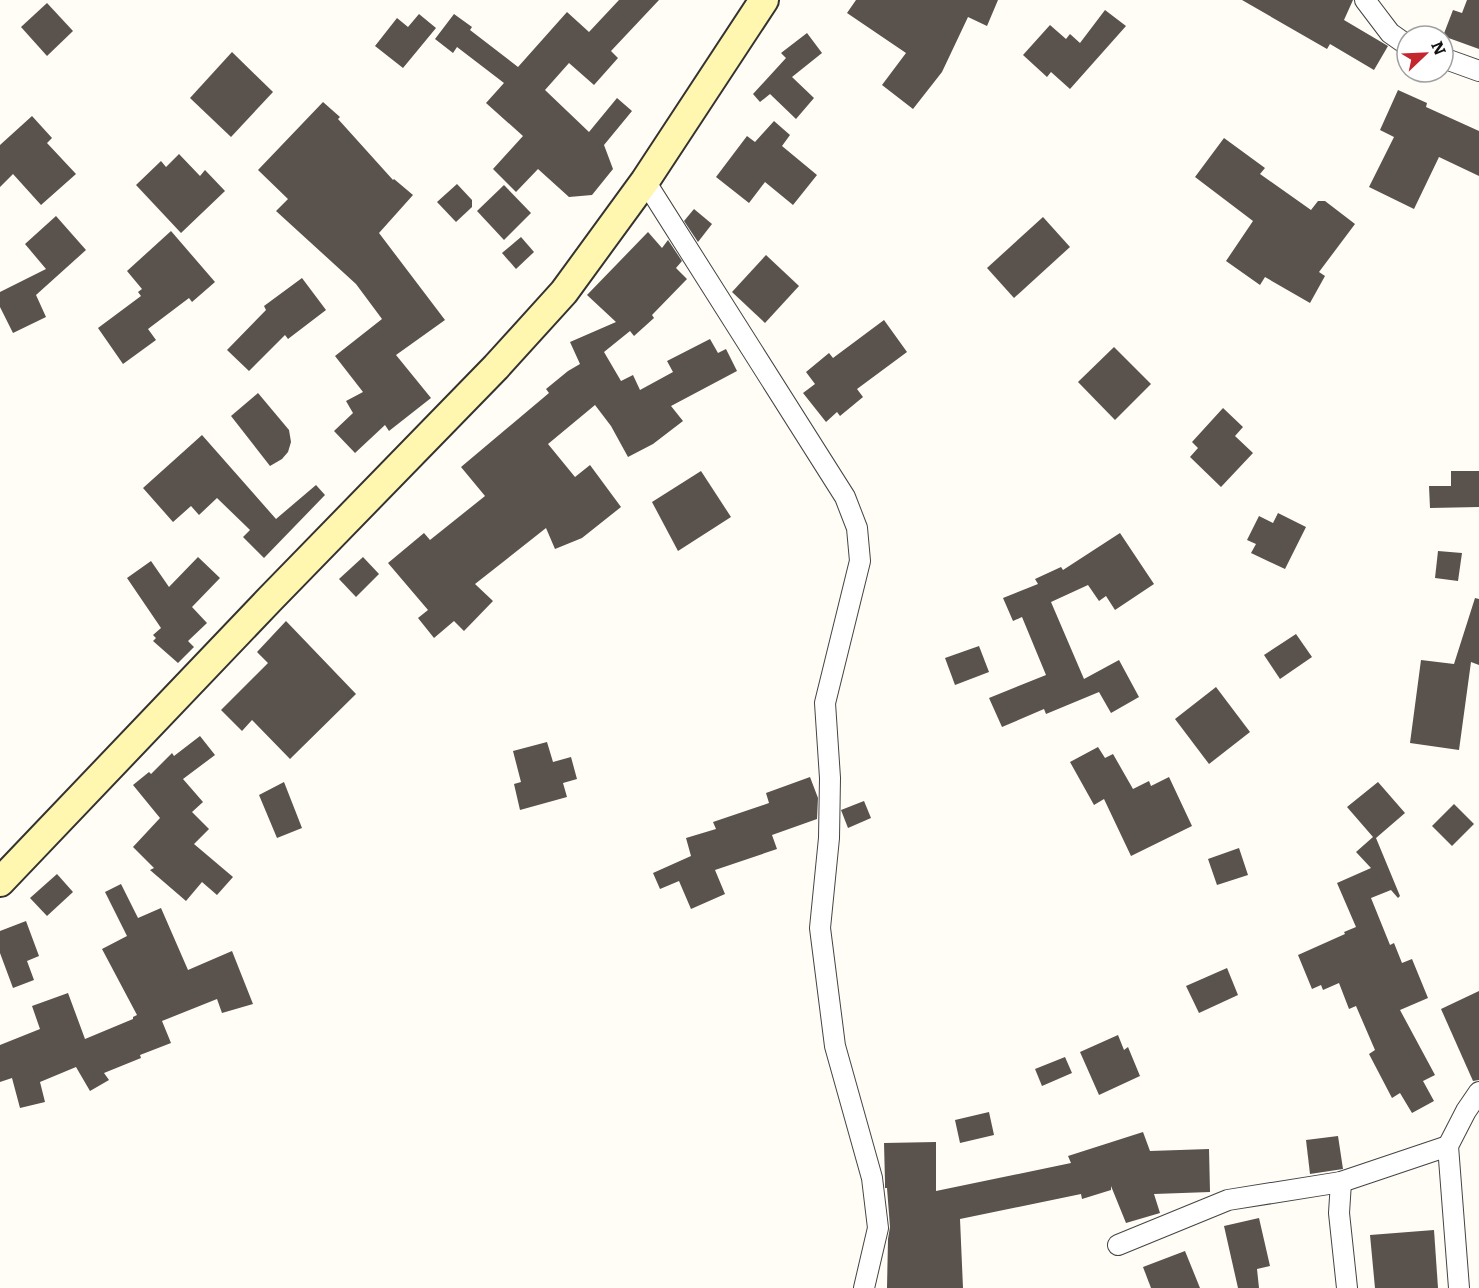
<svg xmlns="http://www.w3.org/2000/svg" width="1479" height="1288" font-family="Literata,serif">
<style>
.building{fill:#5a524d}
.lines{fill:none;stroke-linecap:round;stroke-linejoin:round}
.street-casing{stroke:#444;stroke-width:22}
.secondary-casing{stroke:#333;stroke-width:32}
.street{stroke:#fff;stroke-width:20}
.secondary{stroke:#fff6b0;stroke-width:28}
</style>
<rect width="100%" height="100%" fill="#fffdf5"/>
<g class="building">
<polygon points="619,0 659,0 611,51 618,58 594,85 569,63 545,90 589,132 617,98 632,111 604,145 613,169 592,195 569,197 538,169 516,192 493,169 523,136 486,103 504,83 457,47 453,53 435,39 454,14 472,27 470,30 518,67 567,12 589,32"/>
<polygon points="856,0 998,0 987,26 968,17 942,72 913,109 882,85 906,53 847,13"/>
<polygon points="1242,0 1353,0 1344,20 1388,46 1374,70 1330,44 1327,49"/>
<polygon points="1467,0 1479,0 1479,49 1443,36 1453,10 1462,13"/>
<polygon points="47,3 73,31 47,56 21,27"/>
<polygon points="1105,10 1126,26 1070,89 1051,72 1047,77 1023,55 1050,25 1066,39 1070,34 1080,43"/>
<polygon points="419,14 436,28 403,68 375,46 397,18 408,27"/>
<polygon points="807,33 822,53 792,77 814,98 796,119 770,94 760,102 753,94 786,58 781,53"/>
<polygon points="232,52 273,92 231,137 190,98"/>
<polygon points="1398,90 1427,103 1426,107 1479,131 1479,176 1439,157 1414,209 1369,187 1394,137 1380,130"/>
<polygon points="323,102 340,117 338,119 393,180 394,179 413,195 379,233 445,320 396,355 431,398 389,431 385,425 355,453 334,431 353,413 346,401 363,392 335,356 382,319 356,284 276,211 288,199 258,170"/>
<polygon points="32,116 52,138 47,143 76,174 41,205 13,174 0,187 0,145"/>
<polygon points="774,121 790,135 782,146 817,175 793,205 765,182 749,203 716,177 747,136 755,142"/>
<polygon points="1224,138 1265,168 1260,174 1311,210 1318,201 1325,201 1355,224 1319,272 1325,276 1310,303 1265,277 1260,285 1226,261 1253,221 1195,177"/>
<polygon points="179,154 200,176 205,170 225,191 181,233 136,185 161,161 166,167"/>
<polygon points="457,184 472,200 472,207 456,222 437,202"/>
<polygon points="504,185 531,213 504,240 477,211"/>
<polygon points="694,209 712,224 698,242 684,221"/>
<polygon points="56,216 86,250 36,295 46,317 13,333 0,307 0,292 46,269 25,244"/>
<polygon points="1043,217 1070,247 1014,298 987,268"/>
<polygon points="171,231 215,282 192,302 189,298 148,329 156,340 123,364 98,328 141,296 138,292 142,289 127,271"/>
<polygon points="648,232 662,248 668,240 682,261 676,268 687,279 652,315 654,318 634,336 630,331 604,352 621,381 633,375 640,390 673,372 667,361 710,339 718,353 726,349 737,371 671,406 683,421 653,444 628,457 611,426 595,405 548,444 575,477 590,465 621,507 582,538 555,549 546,528 475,584 493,601 464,631 454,621 434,638 418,618 428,610 388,563 424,533 430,540 485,496 461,467 549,393 546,389 568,371 580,364 570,342 616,322 587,295"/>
<polygon points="521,237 534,252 516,269 502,253"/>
<polygon points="766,255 799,286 765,323 732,292"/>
<polygon points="302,278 326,310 288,339 285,335 249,371 227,350 266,310 264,306"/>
<polygon points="884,320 907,352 857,389 863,397 840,416 837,412 826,422 803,393 815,384 806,372 829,353 833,358"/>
<polygon points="1114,347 1151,384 1115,420 1078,382"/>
<polygon points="258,393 289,430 291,442 288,452 282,459 270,466 231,416"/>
<polygon points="1223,408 1243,427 1235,436 1253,453 1221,487 1190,457 1198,448 1192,442"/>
<polygon points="202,435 276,519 316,485 325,495 264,558 243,537 250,530 217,498 199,515 191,506 173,522 143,488"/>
<polygon points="701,471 731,517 678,551 652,502"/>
<polygon points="1451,471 1479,471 1479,507 1430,508 1429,486 1451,486"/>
<polygon points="1278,513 1306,527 1285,569 1251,553 1256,544 1247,540 1259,516 1273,523"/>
<polygon points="1120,533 1154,584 1115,610 1106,596 1099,601 1088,585 1051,602 1084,679 1119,660 1139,697 1111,713 1099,692 1046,714 1044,709 1002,727 989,698 1046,675 1022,617 1013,621 1003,598 1038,584 1035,579 1061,567 1063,570"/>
<polygon points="1438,551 1462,553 1458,581 1435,578"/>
<polygon points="198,557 220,578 192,607 207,623 188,641 194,647 178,663 153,641 156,638 153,635 161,628 127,578 151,561 169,587"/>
<polygon points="363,557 379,574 356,597 339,579"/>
<polygon points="1475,598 1479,599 1479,665 1471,662 1459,750 1410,743 1421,660 1454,664"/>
<polygon points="286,621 356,694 290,759 252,720 242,731 221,710 268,663 257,652"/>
<polygon points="1296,634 1312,657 1280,679 1264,655"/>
<polygon points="979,646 989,672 955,685 945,658"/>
<polygon points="1216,687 1250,732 1209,764 1175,719"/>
<polygon points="200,736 215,755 183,779 203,802 192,812 209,829 194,844 233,877 217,895 202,882 186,901 150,870 154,868 133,847 160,818 133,785 149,772 151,774 172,753 174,756"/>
<polygon points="547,742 553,762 571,757 577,779 563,783 567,797 520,810 514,784 521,782 513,751"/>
<polygon points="1098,747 1105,758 1113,754 1133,789 1149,781 1151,786 1169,777 1192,826 1131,856 1104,799 1094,805 1070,762"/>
<polygon points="810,777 818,798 817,819 772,835 777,849 715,870 725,894 691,909 679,881 660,889 653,873 691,856 686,838 716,829 713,822 769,803 766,793"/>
<polygon points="284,782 302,828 277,838 259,795"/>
<polygon points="1378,782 1405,813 1376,838 1400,896 1398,898 1391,890 1371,898 1390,945 1394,943 1402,963 1412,959 1428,998 1400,1010 1435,1075 1423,1081 1434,1101 1412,1113 1400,1093 1392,1098 1369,1054 1375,1050 1356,1006 1349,1009 1339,983 1323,990 1321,985 1312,989 1298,955 1345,934 1344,932 1356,927 1337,883 1371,868 1356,852 1373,837 1347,807"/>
<polygon points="864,801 871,818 848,828 841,810"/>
<polygon points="1454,804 1474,824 1452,846 1432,826"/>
<polygon points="1239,848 1248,875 1217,885 1208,859"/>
<polygon points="57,874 73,892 47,916 30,898"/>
<polygon points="121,884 138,918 161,908 188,970 232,951 253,1004 222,1013 217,999 162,1021 171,1043 140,1055 141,1058 104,1073 109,1080 90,1091 76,1067 40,1082 45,1102 20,1108 12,1078 0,1082 0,1045 40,1029 32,1006 68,993 85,1039 133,1019 133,1017 137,1015 102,949 127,936 105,892"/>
<polygon points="26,921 39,956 27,961 34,980 13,988 0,953 0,931"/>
<polygon points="1227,968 1238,995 1199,1013 1186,986"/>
<polygon points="1479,991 1479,1080 1473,1081 1441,1009"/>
<polygon points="1118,1035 1124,1050 1128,1047 1140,1076 1099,1095 1080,1052"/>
<polygon points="1065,1057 1072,1073 1042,1086 1035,1069"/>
<polygon points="989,1112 994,1135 960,1143 955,1120"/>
<polygon points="1143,1132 1150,1151 1209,1149 1210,1192 1154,1194 1160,1213 1126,1223 1111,1186 1111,1190 1082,1199 1081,1194 960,1219 963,1288 887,1288 888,1239 890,1227 887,1188 885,1188 885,1182 884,1143 936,1142 936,1191 1071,1163 1068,1156"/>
<polygon points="1338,1136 1343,1169 1310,1174 1306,1140"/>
<polygon points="1259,1218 1270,1266 1257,1269 1259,1288 1238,1288 1224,1226"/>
<polygon points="1434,1230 1438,1288 1375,1288 1370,1235"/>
<polygon points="1185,1251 1200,1288 1151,1288 1143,1267"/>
</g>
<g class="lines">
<g class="street-casing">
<g id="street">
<polyline points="1365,0 1390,33 1407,45"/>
<polyline points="1443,58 1479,71"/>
<polyline points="645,181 845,497 857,528 860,561 825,703 830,778 829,838 820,928 835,1046 872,1178 878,1228 864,1288"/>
<polyline points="1341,1182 1339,1213 1347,1288"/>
<polyline points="1118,1245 1228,1200 1341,1182 1448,1146"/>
<polyline points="1459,1288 1448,1146 1466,1111 1479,1092"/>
</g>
</g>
<g class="secondary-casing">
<polyline id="secondary" points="0,882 270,599 496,367 564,292 645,181 764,0"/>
</g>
<use href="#street" class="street"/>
<use href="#secondary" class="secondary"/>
</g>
<g transform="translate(1425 54) rotate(67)"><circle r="28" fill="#ffffff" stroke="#a0a0a0" stroke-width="1.5"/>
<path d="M0-4.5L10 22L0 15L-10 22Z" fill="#c4262e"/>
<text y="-9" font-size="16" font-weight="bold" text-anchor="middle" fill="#111111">N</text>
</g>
</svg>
